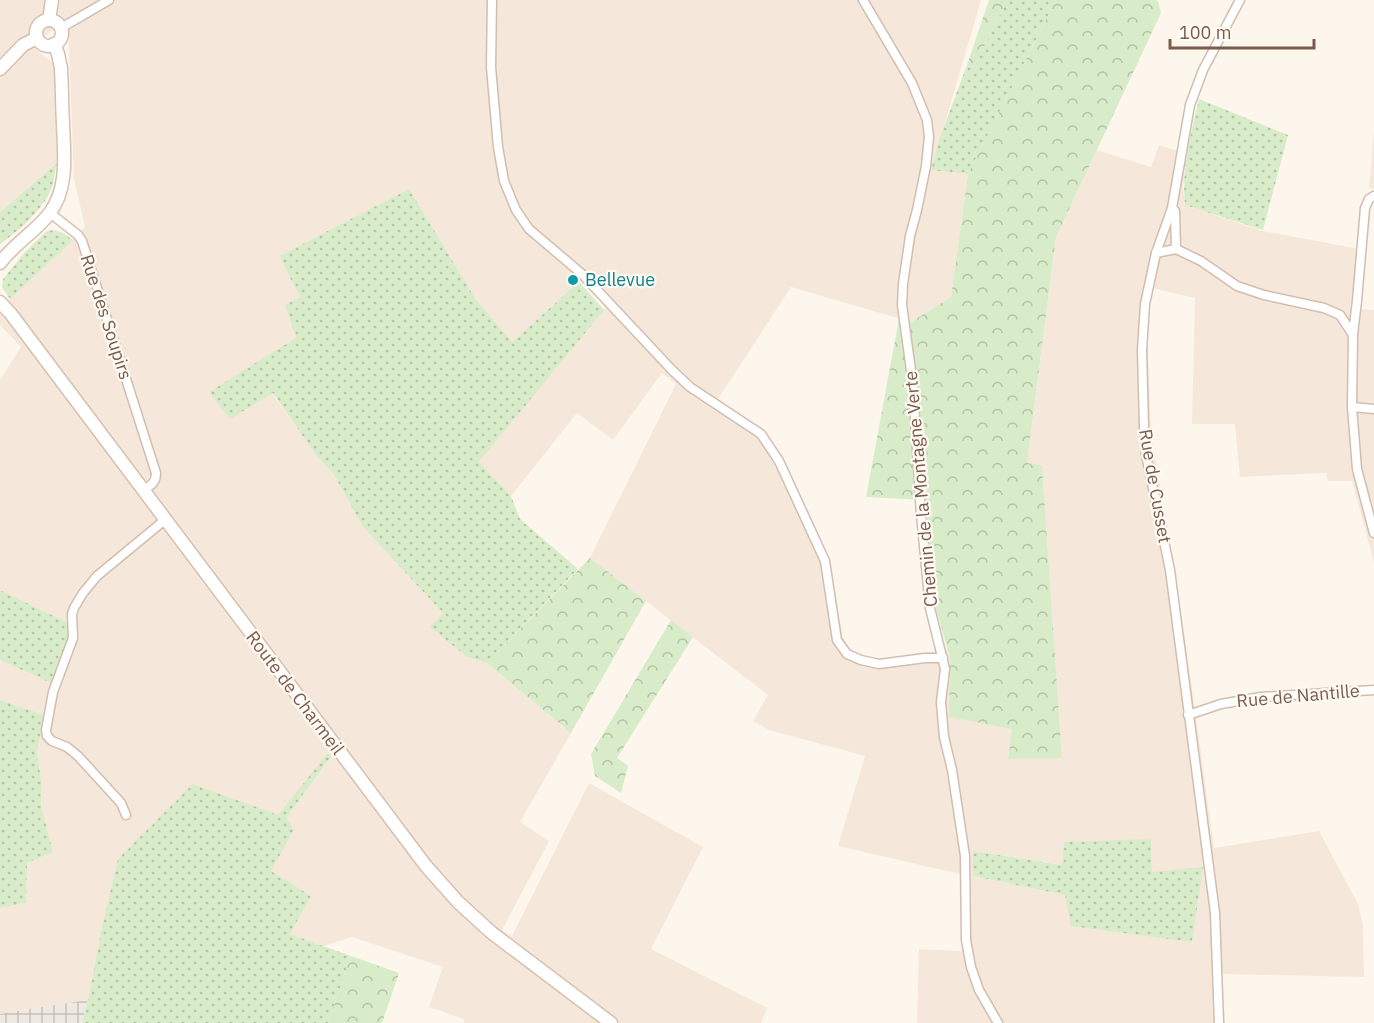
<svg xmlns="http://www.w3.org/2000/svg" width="1374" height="1023" font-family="'IBM Plex Sans',sans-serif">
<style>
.residential{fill:#f5e8da;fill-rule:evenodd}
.industrial{fill:url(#industrial-grid)}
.grass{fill:url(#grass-dots)}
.forest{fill:url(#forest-crowns)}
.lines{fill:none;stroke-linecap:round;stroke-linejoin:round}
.street-casing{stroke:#d1beb0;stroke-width:11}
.secondary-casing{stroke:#d6c0b0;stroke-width:15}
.street{stroke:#fff;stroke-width:8}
.secondary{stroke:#fff;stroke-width:12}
.culture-dot{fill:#0f9aa8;stroke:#fffaf3;stroke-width:2}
.labels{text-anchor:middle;stroke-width:4.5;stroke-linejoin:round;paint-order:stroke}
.culture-label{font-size:18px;fill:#0d838f;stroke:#fffaf3;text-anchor:start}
.street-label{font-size:18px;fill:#7a5c4d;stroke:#fffaf3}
</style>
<defs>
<pattern id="industrial-grid" width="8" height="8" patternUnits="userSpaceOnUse" patternTransform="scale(1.5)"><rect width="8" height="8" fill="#efe9e4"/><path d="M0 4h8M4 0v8" fill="none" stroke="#c7c0bb"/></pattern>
<pattern id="grass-dots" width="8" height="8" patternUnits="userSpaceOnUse" patternTransform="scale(1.5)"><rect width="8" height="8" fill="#d8ecc9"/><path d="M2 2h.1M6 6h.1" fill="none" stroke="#b4c2a5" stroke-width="1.8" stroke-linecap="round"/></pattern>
<pattern id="forest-crowns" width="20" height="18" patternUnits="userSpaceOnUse" patternTransform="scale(1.5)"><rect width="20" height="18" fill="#d8ecc9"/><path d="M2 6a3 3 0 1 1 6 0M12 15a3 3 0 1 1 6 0" fill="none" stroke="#b4c2a5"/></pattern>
</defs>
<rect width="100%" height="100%" fill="#fdf6ec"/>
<g class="residential">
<path d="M0 0H981L931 170 968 174 951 297 911 322 791 287 716 402 750 421 781 453 828 561 843 638 849 649 858 654 872 659 899 658 947 649 950 658 1012 729 1008 759 1062 757 1042 465 1027 463 1056 237 1097 150 1151 167 1159 145 1187 154 1183 187 1185 205 1263 231 1365 250 1361 309 1374 310V562L1352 481H1328L1326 473 1240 477 1235 424H1192L1195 298 1152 288 1147 316 1151 433 1169 536 1190 674 1214 848 1319 831 1358 904 1363 925 1364 977 1222 974 1225 1023H917L919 949 962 951 960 874 838 846 865 756 769 730 753 721 768 695 590 558 676 384 662 373 613 440 577 413 511 496 479 462 609 303 584 278 512 342 475 298 409 189 279 256 300 297 285 305 296 338 272 393 315 454 334 475 363 527 443 613 467 657 487 663 571 733 520 822 549 841 502 930 512 936 589 783 703 847 651 949 767 1008 761 1023H464V1019L429 1007 443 967 352 937 324 946 289 934 270 871 294 831 285 819 331 758 278 815 118 859 102 927 88 1000 28 1009 0 1014V908L26 903 27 863 53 852 41 805V780L37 751 45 715 0 700V660L53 684 67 623 0 590V380L21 347 0 325V313L10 299 85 227 74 179 68 22 49 33 33 47 54 64 57 163 0 212ZM1151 840 1152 872 1065 895 973 876 974 851 1062 865 1064 842Z"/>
<polygon points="1374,131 1374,189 1369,188"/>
</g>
<polygon class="industrial" points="88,1000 82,1023 0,1023 0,1014 28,1009"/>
<g class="grass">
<polygon points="1007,0 1056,0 968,174 931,170 939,140 967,65 974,67"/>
<path d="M1199 99 1288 135 1263 230 1185 205C1181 170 1191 133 1199 99Z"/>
<path d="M57 163C55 171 54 179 52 187 45 208 18 232 0 244V212Z"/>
<polygon points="409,189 475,298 512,342 579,282 604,310 479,462 511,496 520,519 578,569 487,663 467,657 430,627 443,613 363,527 334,475 315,454 273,393 230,419 209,392 296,338 285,305 300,297 279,256"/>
<polygon points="54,230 63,233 73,240 10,299 2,287 3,279 25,252 47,231"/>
<polygon points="0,590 68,623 71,635 53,684 0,660"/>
<polygon points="0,700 45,715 37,751 41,780 41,805 53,852 27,863 26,903 0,908"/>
<polygon points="328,753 331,757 286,818 294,830 271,871 311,896 290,934 351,956 328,1023 82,1023 88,1000 102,927 118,859 193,784 278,815"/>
<polygon points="1151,839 1152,872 1203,867 1192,942 1071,926 1065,895 973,876 973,851 1062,865 1064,842"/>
</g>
<g class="forest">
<polygon points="989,0 1007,0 974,67 967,65"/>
<polygon points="1056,0 1155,0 1158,1 1161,13 1056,237 1027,463 1042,465 1062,758 1008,759 1012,729 949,717 950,658 935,605 925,500 866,497 899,319 911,322 951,297 968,174"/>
<polygon points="590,558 646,601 571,733 487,663"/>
<polygon points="671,620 693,637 617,758 628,766 621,793 595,776 591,754"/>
<polygon points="351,956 399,973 382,1023 328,1023"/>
</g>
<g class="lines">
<g class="street-casing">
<g id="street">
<polyline points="492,0 491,67 498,147 504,181 516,210 529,229 582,274 672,370 690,387 761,434 779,461 825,561 837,640 847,654 861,660 879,664 925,658 943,658"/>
<polyline points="863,0 912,83 927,120 929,137 926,166 917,210 910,236 903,284 902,305 913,385 921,515 930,608 945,669 941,702 944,737 952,770 965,856 966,940 971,967 979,990 998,1023"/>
<polyline points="61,28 109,0"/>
<polyline points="1172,208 1175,211 1176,249"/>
<path d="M50 213 78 235 82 241 156 473C156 483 151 485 144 490"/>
<polyline points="1156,253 1176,249 1201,261 1237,286 1264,295 1324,308 1340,315 1353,335 1352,407 1357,469 1374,533"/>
<polyline points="1353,334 1357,301 1365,208 1369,199 1374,196"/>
<polyline points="1352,407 1374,409"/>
<polyline points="1188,715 1221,704 1261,697 1374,690"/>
<polyline points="126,815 121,803 78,756 67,747 52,741 47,736 46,730 53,692 73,638 72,614 74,608 83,593 97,576 166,519"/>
<polyline points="1219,1023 1215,913 1170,570 1146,455 1144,427 1142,350 1145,304 1156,253 1172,208 1190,105 1203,70 1240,0"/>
</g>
</g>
<g class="secondary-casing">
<g id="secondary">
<polyline points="49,20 52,0"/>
<circle cx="49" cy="33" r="13"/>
<polyline points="0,69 23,45 37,38"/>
<path d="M0 263C14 244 35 232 49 214 69 188 64 154 63 124 62 105 62 87 61 68L58 54 54 44"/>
<polyline points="0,302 11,314 426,866 458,902 492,933 611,1023"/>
</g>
</g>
<use href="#street" class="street"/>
<use href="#secondary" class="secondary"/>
</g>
<circle class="culture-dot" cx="573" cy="280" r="6"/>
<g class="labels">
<g class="culture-label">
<text x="585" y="286">Bellevue</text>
</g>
<g class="street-label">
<text transform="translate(106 317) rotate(72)" y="6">Rue des Soupirs</text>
<text transform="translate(1155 486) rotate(80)" y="6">Rue de Cusset</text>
<text transform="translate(921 489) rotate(-95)" y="6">Chemin de la Montagne Verte</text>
<text transform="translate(295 693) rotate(53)" y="6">Route de Charmeil</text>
<text transform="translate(1298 696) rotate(-5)" y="6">Rue de Nantille</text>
</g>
</g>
<path d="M1170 39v9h144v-9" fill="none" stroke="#7a5c4d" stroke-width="3"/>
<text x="1179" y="39" font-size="18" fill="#7a5c4d" stroke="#fffaf3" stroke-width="4.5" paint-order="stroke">100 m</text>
</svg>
